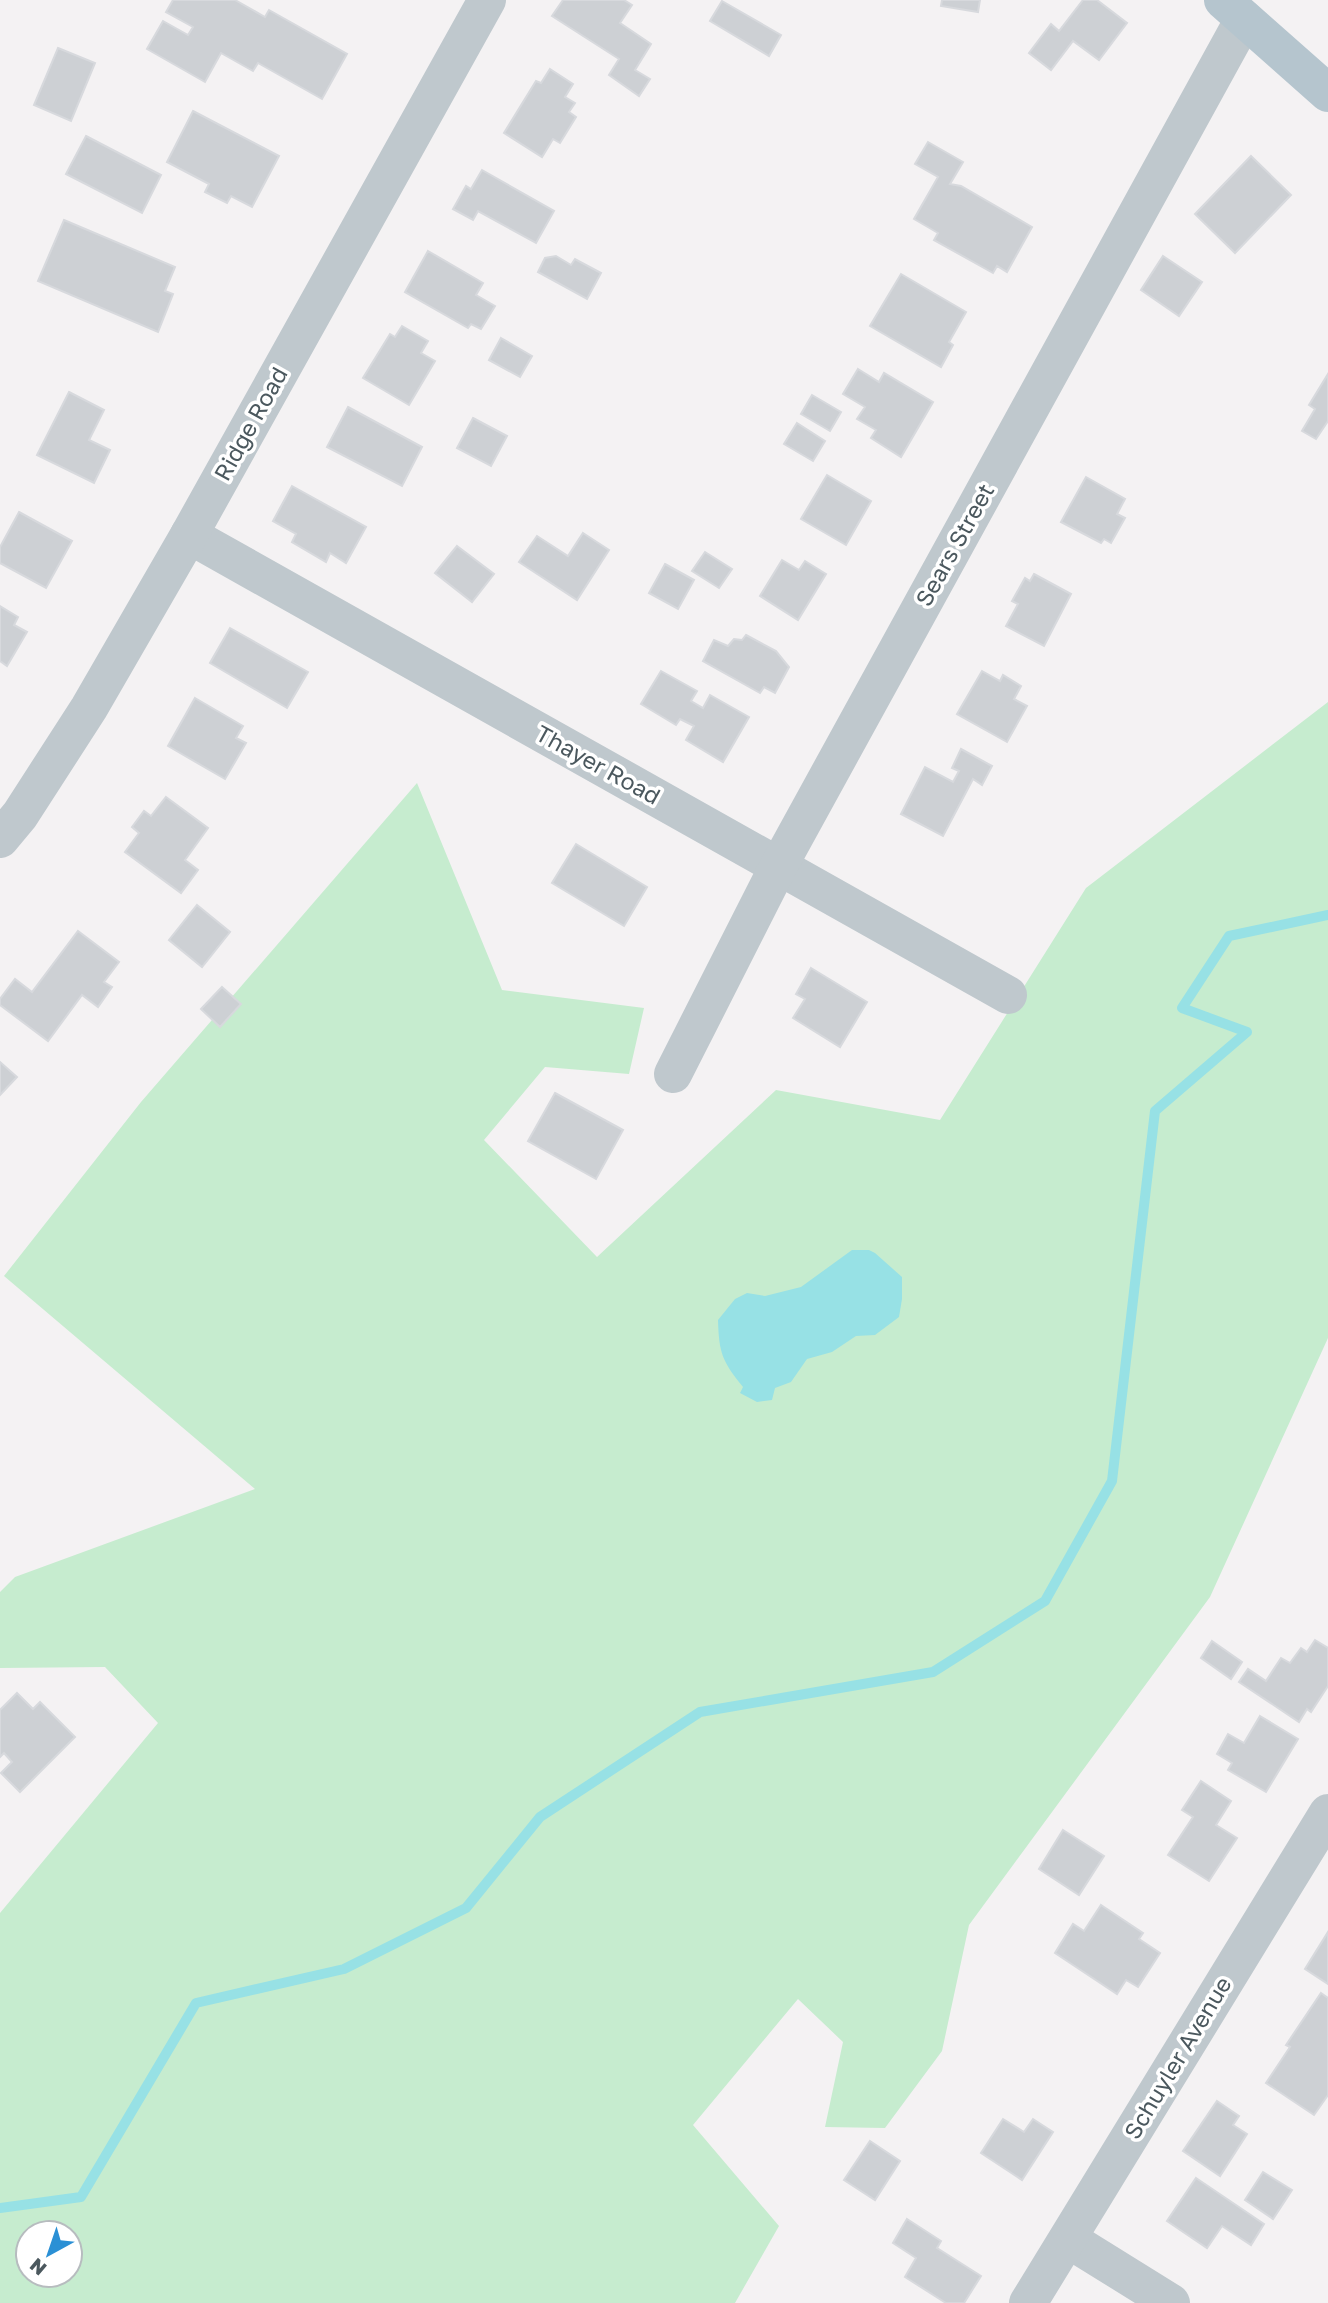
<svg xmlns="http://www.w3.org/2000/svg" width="1328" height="2303" font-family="'Golos Text',sans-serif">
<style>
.green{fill:#c6eccf;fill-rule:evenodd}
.water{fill:#97e1e5}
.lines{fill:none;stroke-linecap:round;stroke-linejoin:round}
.stream{stroke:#97e1e5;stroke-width:10}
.building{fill:#cdd0d4;stroke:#d7d9dd;stroke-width:2}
.minor{stroke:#bfc8cd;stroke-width:38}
.major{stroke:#b5c5ce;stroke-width:38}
.labels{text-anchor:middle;stroke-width:7;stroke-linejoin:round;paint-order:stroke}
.street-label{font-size:23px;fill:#4b585e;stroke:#fff}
</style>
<rect width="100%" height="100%" fill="#f4f2f3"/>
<path class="green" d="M1328 702V1338L1210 1597 969 1925 942 2051 885 2128 825 2127 843 2042 798 1999 693 2125 779 2226 735 2303H0V1913L158 1723 105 1667 0 1668V1592L15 1577 255 1489 4 1276 141 1102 417 783 502 990 644 1008 629 1074 545 1067 484 1140 597 1257 776 1090 940 1120 1086 888ZM28 2233H70V2275H28Z"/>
<path class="water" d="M852 1250H869L875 1253 902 1277V1299L899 1317 875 1335 856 1336 832 1352 807 1359 791 1382 775 1388 772 1400 757 1402 740 1393 743 1387C722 1361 719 1353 718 1320L735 1299 747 1293 765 1296 801 1287Z"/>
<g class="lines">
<polyline class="stream" points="0,2208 81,2197 196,2003 344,1969 466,1908 540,1817 700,1712 933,1672 1045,1601 1112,1481 1155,1111 1247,1032 1182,1008 1229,936 1328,915"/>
</g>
<g class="building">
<polygon points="173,0 235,0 265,17 269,10 347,54 322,99 258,63 253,71 221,53 205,82 147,49 163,21 188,35 193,27 166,12"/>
<polygon points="563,0 624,0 632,5 620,23 651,44 635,70 650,79 639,96 609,75 619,59 552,16"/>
<polygon points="942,0 980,0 978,12 941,6"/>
<polygon points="1083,0 1097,0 1127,23 1099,60 1073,41 1051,70 1029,53 1051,24 1059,31"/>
<polygon points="722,1 781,35 769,56 710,21"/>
<polygon points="58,48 95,63 71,121 34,105"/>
<polygon points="550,69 573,84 565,97 575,103 569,112 576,117 560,143 553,139 542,157 504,133 536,81 541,83"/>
<polygon points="193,111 279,156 252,207 231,196 227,203 205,192 209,184 167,162"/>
<polygon points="86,136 161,175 142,213 66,174"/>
<polygon points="928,142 963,162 950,184 961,186 1032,227 1007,272 997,266 993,273 934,240 938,233 914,219 938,177 915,164"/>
<polygon points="1251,156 1291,195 1235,253 1195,214"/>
<polygon points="482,170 554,211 536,243 478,211 473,220 453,209 466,186 471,189"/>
<polygon points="64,220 175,267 165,291 173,294 158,332 38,281"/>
<polygon points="428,251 483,283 476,295 495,306 481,329 471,324 468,328 405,292"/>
<polygon points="556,256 571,265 575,259 601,273 587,299 538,272 545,258"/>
<polygon points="1163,256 1202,282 1179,316 1141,290"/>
<polygon points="901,274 966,312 949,342 953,345 941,367 870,326"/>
<polygon points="402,326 428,341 421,353 435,361 409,405 363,378 390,334 395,337"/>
<polygon points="501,338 532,356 520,377 489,360"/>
<polygon points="858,369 879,382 884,373 933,402 901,457 871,438 876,430 857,419 865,407 843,394"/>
<polygon points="1328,374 1328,421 1316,439 1302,431 1315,409 1309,405"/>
<polygon points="69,392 104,410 89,440 110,450 94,483 37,455"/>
<polygon points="812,395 841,412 830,431 801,414"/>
<polygon points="348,407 422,447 402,486 327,447"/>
<polygon points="473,418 507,436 491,466 457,448"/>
<polygon points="797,423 825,441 813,461 784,444"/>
<polygon points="827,475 871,501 846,545 801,519"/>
<polygon points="1086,477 1125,499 1117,514 1125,518 1111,543 1104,539 1101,543 1061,522"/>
<polygon points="292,486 366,527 346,563 330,553 326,562 292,542 296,534 273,521"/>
<polygon points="19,512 72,541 46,588 0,563 0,547"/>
<polygon points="583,533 609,550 577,600 519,562 537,536 568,556"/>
<polygon points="457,546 494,574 472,602 435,573"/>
<polygon points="705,552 732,569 719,588 692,571"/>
<polygon points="782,560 799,570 805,561 826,574 798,620 760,596"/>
<polygon points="665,564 694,580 678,609 649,593"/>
<polygon points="1034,574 1071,594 1044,646 1006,626 1018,604 1012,601 1025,578 1030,581"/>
<polygon points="0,606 18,617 14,625 27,632 7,666 0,661"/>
<polygon points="230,628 308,672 287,708 210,663"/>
<polygon points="746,635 776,651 789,667 775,693 764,687 760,693 703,661 714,640 728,646 734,639 742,640"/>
<polygon points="661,671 697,691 691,701 703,708 710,695 749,717 723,762 686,740 694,726 680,719 676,725 641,704"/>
<polygon points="982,671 1000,681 1003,675 1021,686 1014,699 1027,706 1007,742 957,714"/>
<polygon points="195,698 243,726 236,738 246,743 225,779 168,746"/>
<polygon points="961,749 992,766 982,785 973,779 943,836 901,814 925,767 953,782 959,771 952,768"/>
<polygon points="166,797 208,828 185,860 198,870 181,893 125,852 139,833 132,827 144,811 151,816"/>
<polygon points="576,844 647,887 624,926 552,883"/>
<polygon points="197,905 230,932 202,967 169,940"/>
<polygon points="78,931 119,962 104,982 112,987 98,1007 82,995 48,1041 0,1005 0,999 15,979 32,992"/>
<polygon points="811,968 867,1002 840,1047 793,1018 805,999 796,994"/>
<polygon points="222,987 241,1004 220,1027 201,1009"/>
<polygon points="0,1062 17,1077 0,1095"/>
<polygon points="555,1093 623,1130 596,1179 528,1141"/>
<polygon points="1315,1640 1328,1648 1328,1686 1311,1712 1307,1709 1299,1722 1239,1682 1248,1669 1266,1681 1281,1658 1290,1663 1301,1648 1307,1652"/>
<polygon points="1212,1641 1242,1662 1231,1679 1201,1658"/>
<polygon points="17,1693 33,1709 40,1702 75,1737 20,1792 1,1773 12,1762 4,1753 0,1757 0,1710"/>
<polygon points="1260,1716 1298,1739 1266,1792 1228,1770 1232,1763 1217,1754 1228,1734 1244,1743"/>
<polygon points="1201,1781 1231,1801 1216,1825 1237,1838 1209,1881 1168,1855 1193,1817 1182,1810"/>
<polygon points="1063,1830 1104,1856 1079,1895 1039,1869"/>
<polygon points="1101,1905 1143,1933 1139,1939 1160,1953 1138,1987 1126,1980 1117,1994 1055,1953 1073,1924 1084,1931"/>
<polygon points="1328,1932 1328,1984 1305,1969"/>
<polygon points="1321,1993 1328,1998 1328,2095 1314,2115 1266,2083 1290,2047 1286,2045"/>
<polygon points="1217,2101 1239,2116 1233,2125 1247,2134 1220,2176 1183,2151"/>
<polygon points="1003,2119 1024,2132 1033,2119 1053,2132 1022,2180 981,2153"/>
<polygon points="870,2141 900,2161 875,2200 844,2180"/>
<polygon points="1263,2172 1292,2190 1273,2219 1245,2200"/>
<polygon points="1196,2178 1264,2224 1251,2245 1222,2226 1207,2248 1167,2221"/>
<polygon points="907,2219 941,2241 937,2248 981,2276 964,2303 946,2303 905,2277 916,2258 893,2243"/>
</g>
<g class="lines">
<g class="minor">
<polyline points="189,535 1008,995"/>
<polyline points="0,839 20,815 89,708 189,535 487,0"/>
<polyline points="673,1074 778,867 1244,19"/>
<polyline points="1068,2239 1171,2303"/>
<polyline points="1028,2303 1328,1813"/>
</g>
<polyline class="major" points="1223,0 1328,93"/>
</g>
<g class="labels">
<g class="street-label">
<text transform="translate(251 424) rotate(-61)" y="8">Ridge Road</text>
<text transform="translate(955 545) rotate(-61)" y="8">Sears Street</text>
<text transform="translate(598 765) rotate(29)" y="8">Thayer Road</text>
<text transform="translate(1178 2058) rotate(-59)" y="8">Schuyler Avenue</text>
</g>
</g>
<g transform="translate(49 2254) rotate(220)"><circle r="33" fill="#ffffff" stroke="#b7bcbf" stroke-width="2"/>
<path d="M0-5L12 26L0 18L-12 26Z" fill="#2b90d5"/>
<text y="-10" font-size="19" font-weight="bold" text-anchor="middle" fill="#4b585e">N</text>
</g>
</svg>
